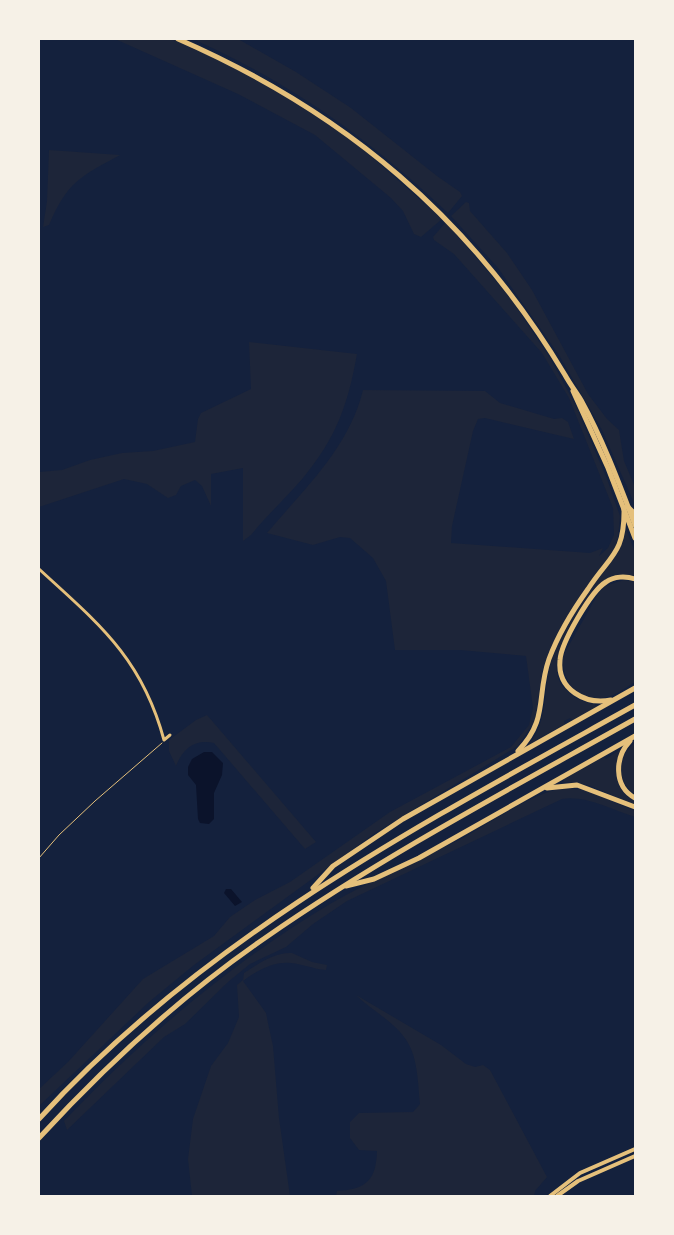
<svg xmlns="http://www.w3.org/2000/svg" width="674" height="1235" font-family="'DejaVu Sans',sans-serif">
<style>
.green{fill:#1d2539}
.water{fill:#0b132b}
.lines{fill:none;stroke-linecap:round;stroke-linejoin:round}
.path{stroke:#e5c07b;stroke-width:1}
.minor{stroke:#e5c07b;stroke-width:3}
.secondary{stroke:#e5c07b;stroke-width:4}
.trunk{stroke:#e5c07b;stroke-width:5}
.motorway{stroke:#e5c07b;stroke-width:5}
</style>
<rect width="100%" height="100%" fill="#14213d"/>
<g class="green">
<polygon points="115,39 172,39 220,60 291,100 356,143 442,219 421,237 414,234 403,211 391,198 315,135 238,94"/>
<path d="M193 39H238L296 72 351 108 437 176 460 192 462 196 448 213C370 139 291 83 193 39Z"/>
<path d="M49 150 120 155C80 177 68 181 49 225L43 227 47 201Z"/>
<polygon points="466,202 469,203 470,211 507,253 532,290 588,394 607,419 619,430 624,461 635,487 635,505 602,430 559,355 498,268 451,216"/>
<path d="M446 222 511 299 550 358 576 406 607 479 620 516 618 538 614 551 581 594 549 652 543 669 535 721 518 746 375 833 194 965 149 1002 39 1106V1089L68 1062 143 979 214 936 230 917 255 900 290 882 390 812 511 747 529 725 533 708 526 656 460 650H395L386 581 373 558 350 538 340 537 313 545 267 533C304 489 349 448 363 390L485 391 500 403 554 419 562 418 568 422 574 439 485 418 478 419 473 431 452 526 451 543 590 553 603 548 599 556 608 548 614 535 613 508 569 398 542 353 454 254 434 240 433 237Z"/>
<path d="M249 342 357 354C348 405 336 438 303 478 286 498 267 515 251 535L243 541V468L211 474V506L202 486 195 480 181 486 176 495 168 498 147 484 124 479 39 507V472L62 470 90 460 122 453 153 451 195 442 198 419 201 413 251 389Z"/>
<path d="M626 529 635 552V576C617 573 605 577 593 590 579 614 540 662 565 689 574 698 582 702 595 704L596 707 573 720 570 718 564 721 565 724 529 744C550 720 542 684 553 656 563 632 579 605 594 583 609 563 621 555 626 529Z"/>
<path d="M624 580 635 582V682C626 687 617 695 607 697 580 704 561 682 563 656L598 594 605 586Z"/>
<path d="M207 715 316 842 305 849 214 743C195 739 183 748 176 766L169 751V740L196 720Z"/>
<path d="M635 743V794C616 782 617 755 635 743Z"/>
<path d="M621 749C612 769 614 791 635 801V805L588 785 564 782V779L604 757 606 759Z"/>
<path d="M563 788 586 790 635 811V817C612 810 586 795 562 799L347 901 313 924 286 947 250 964 228 982 185 1024 164 1037 67 1130 64 1121C142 1039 232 962 330 904 371 880 416 862 459 840 489 824 530 794 563 788Z"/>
<path d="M292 953 312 962 327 965 326 970C313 969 303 964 291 963 274 961 256 971 243 981L266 1013 268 1023 273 1046 279 1118 290 1196H192L188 1159 193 1119 211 1066 228 1043 239 1017 237 985 243 980 244 973C258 964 274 952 292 953Z"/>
<path d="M356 995 441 1045 466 1064 475 1067 483 1065 490 1070 547 1177 535 1191 534 1196H336L337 1191C366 1189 376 1181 377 1151L359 1150 350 1138V1122L359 1113 413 1112 420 1104C418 1085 418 1060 408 1043 397 1023 372 1011 356 995Z"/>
</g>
<g class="water">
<polygon points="204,752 212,752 223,763 222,775 214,793 214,819 209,824 200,823 198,819 196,785 188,775 188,767 192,759"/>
<polygon points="226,889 231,889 242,902 235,906 224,893"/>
</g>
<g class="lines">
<polyline class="path" points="39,858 59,835 95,801 162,743"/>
<path class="minor" d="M39 569C99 624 142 658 164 740L170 735"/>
<g class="secondary">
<polyline points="550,1196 580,1173 635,1149"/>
<polyline points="557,1196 578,1181 635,1156"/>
</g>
<g class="trunk">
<path d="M178 39C345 112 471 218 565 375 570 384 576 392 581 400 603 440 619 483 635 525"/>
<polyline points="573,391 608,468 635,538"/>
</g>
<g class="motorway">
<polyline points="628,507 635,514"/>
<path d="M611 700C586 705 557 690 560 660 561 643 591 591 606 582 614 576 626 576 635 579"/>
<path d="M630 741C615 757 613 786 635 798"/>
<path d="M518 751C549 719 536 696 549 659 558 635 573 610 588 589 610 555 625 554 624 508"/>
<polyline points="547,788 577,785 635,807"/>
<polyline points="346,886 374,879 419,858 635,736"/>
<polyline points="313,888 333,866 403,819 635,688"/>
<path d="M39 1119C204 937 423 823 635 705"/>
<path d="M39 1138C107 1064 182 995 265 938 383 856 510 789 635 719"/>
</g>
</g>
<rect width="674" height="1235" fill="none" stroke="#f6f1e7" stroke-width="80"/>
</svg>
